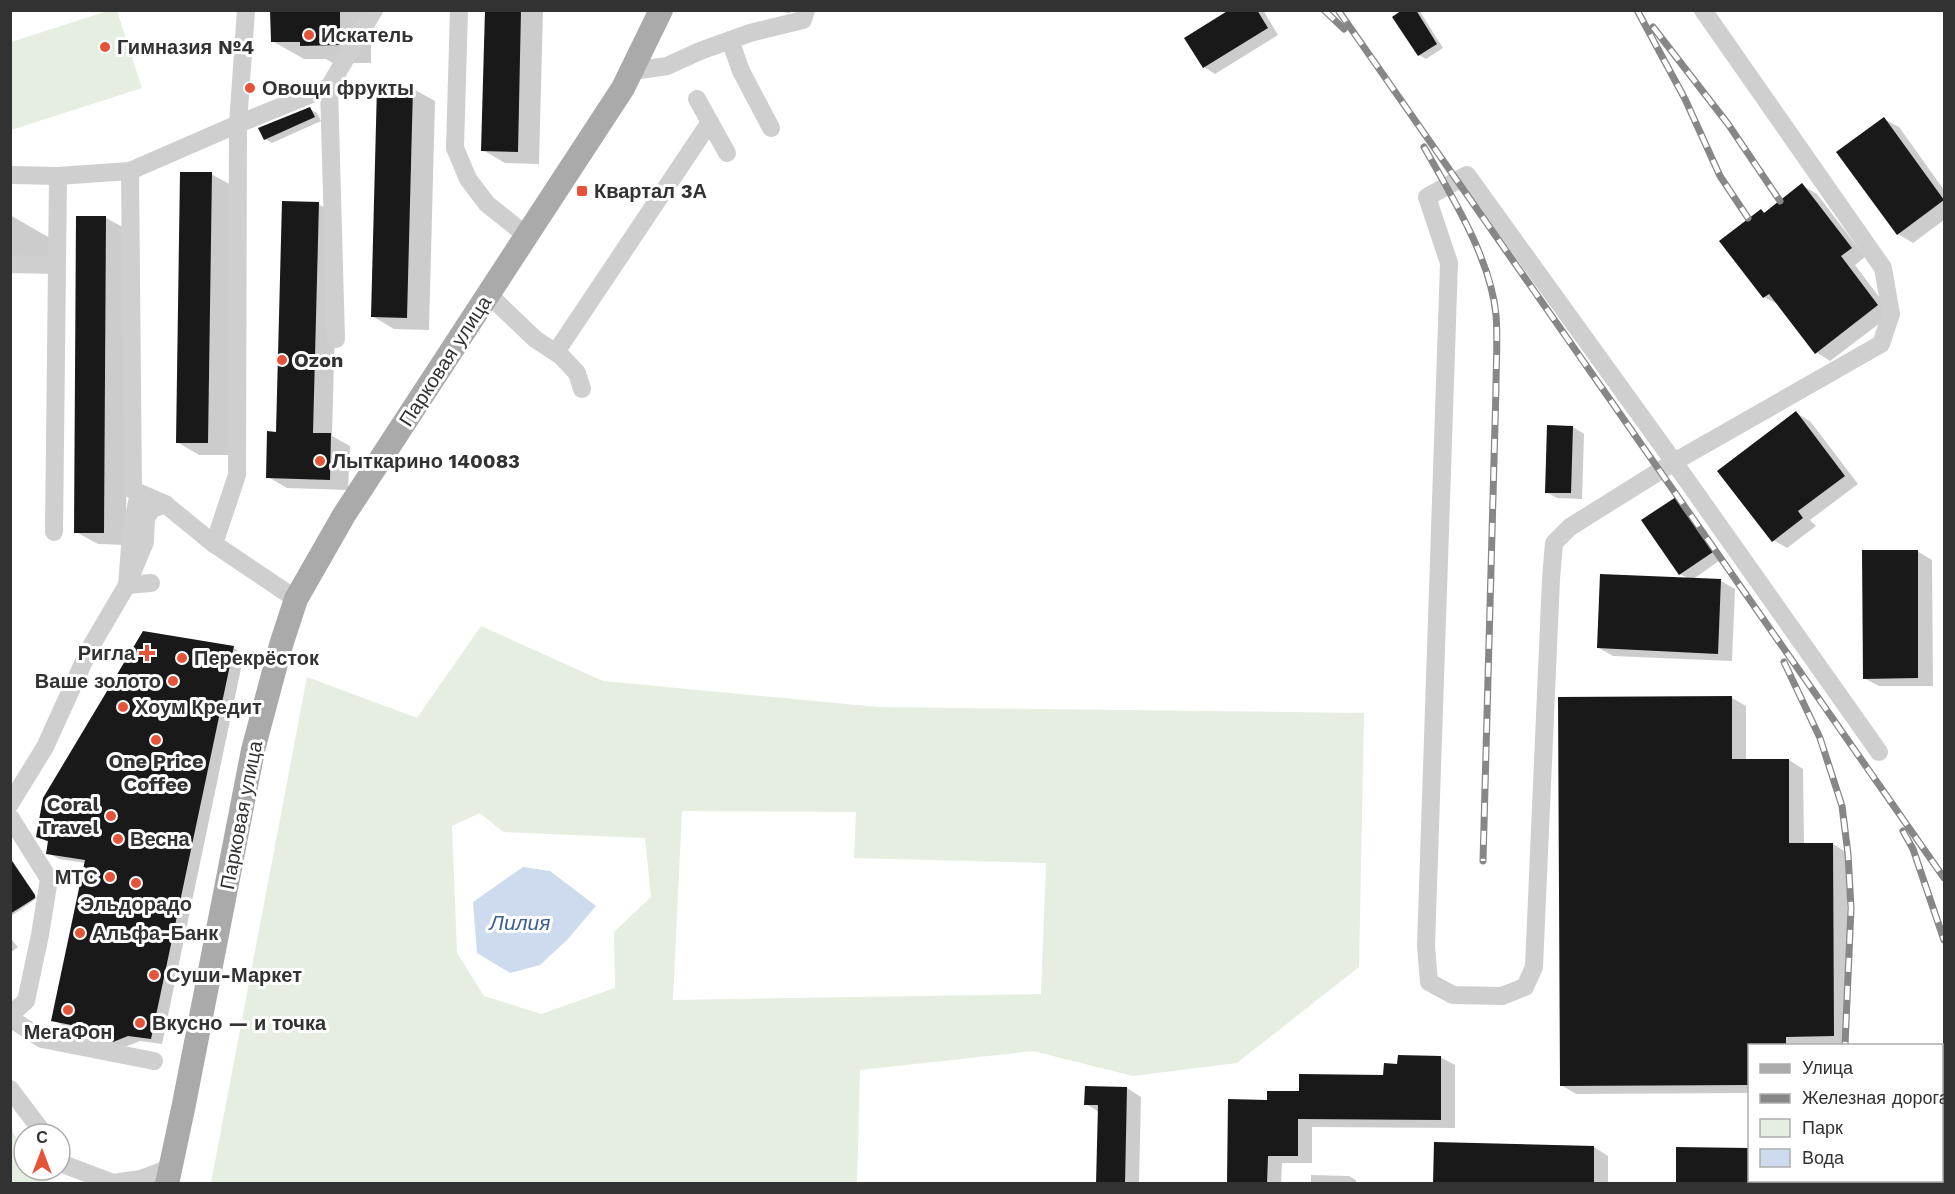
<svg xmlns="http://www.w3.org/2000/svg" width="1955" height="1194" font-family="'Work Sans',sans-serif">
<style>
.green{fill:#e5eee1;fill-rule:evenodd}
.water{fill:#cedaed}
.shadow{fill:#0003}
.building{fill:#191919}
.lines{fill:none;stroke-linecap:round;stroke-linejoin:round}
.minor{stroke:#cfcfcf;stroke-width:18}
.major{stroke:#aaa;stroke-width:24}
.rail-casing{stroke:#878787;stroke-width:7}
.rail{stroke:#fff;stroke-width:4.5;stroke-dasharray:14;stroke-linecap:butt}
.poi-dot{fill:#e55439;stroke:#fff;stroke-width:2}
.labels{text-anchor:middle;stroke-width:6;stroke-linejoin:round;paint-order:stroke}
.poi-label{font-size:20px;font-weight:bold;fill:#323232;stroke:#fff;text-anchor:start}
.street-label{font-size:20px;fill:#323232;stroke:#fff}
.water-label{font-size:21px;font-style:italic;fill:#3f6095;stroke:#fff}
</style>
<rect width="100%" height="100%" fill="#fff"/>
<g class="green">
<polygon points="111,10 117,11 142,88 11,130 11,42"/>
<path d="M481 626 603 681 878 707 1364 713 1359 967 1237 1063 1133 1076 1033 1051 860 1070 857 1183H211L307 677 417 718ZM682 811 856 812 854 858 1046 863 1041 994 673 1000ZM480 813 503 832 645 838 651 897 614 932 615 988 541 1014 484 996 457 953 452 826Z"/>
<polygon points="10,1129 24,1147 24,1170 40,1170 50,1183 11,1183"/>
</g>
<polygon class="water" points="523,867 550,871 596,906 567,940 540,965 510,973 477,953 473,902"/>
<g class="shadow">
<polygon points="272,10 371,10 371,63 333,63 326,59 304,59 272,41"/>
<polygon points="486,10 543,10 539,164 505,163 483,150"/>
<polygon points="768,10 790,10 790,13"/>
<polygon points="1232,10 1263,10 1278,35 1215,74 1204,67 1186,39"/>
<polygon points="1404,10 1419,10 1443,48 1426,59 1419,55 1394,17"/>
<polygon points="413,89 435,101 429,330 394,329 372,316"/>
<polygon points="310,109 317,113 321,121 272,143 265,139"/>
<polygon points="1884,119 1899,127 1944,190 1944,220 1913,243 1898,234 1838,152"/>
<polygon points="211,174 233,186 229,455 199,455 177,442"/>
<polygon points="1802,185 1817,194 1865,257 1855,265 1892,314 1830,361 1816,352 1779,305 1764,297 1761,211 1766,213"/>
<polygon points="318,204 338,215 332,436 350,446 348,490 287,488 268,477 278,433"/>
<polygon points="10,215 55,241 55,273 10,273"/>
<polygon points="106,218 128,230 126,545 98,544 76,532"/>
<polygon points="1796,413 1810,421 1858,484 1810,520 1816,526 1787,548 1773,540"/>
<polygon points="1573,427 1584,434 1582,499 1557,498 1546,492"/>
<polygon points="1676,499 1687,505 1723,558 1692,580 1721,581 1735,589 1732,661 1613,656 1599,648 1689,579 1680,574"/>
<polygon points="1917,551 1932,560 1933,686 1879,686 1864,678"/>
<polygon points="234,648 244,654 162,1044 140,1041 125,1047 98,1041 82,1030 64,1026 53,1020 86,863 59,859 48,853 49,843 38,836"/>
<polygon points="1732,698 1746,706 1746,760 1789,760 1803,769 1804,844 1833,844 1847,853 1848,1044 1750,1046 1750,1093 1576,1094 1561,1085"/>
<polygon points="10,857 37,898 10,917"/>
<polygon points="10,938 18,947 10,953"/>
<polygon points="1440,1057 1455,1065 1455,1128 1312,1127 1312,1163 1282,1163 1281,1184 1228,1184 1269,1102 1301,1092 1385,1077 1399,1065"/>
<polygon points="1127,1088 1141,1097 1139,1182 1167,1184 1097,1184 1099,1112 1086,1104"/>
<polygon points="1594,1147 1608,1156 1608,1184 1434,1184"/>
<polygon points="1678,1148 1750,1149 1750,1180 1822,1180 1826,1184 1677,1184"/>
<polygon points="1311,1175 1349,1176 1356,1180 1356,1184 1311,1184"/>
</g>
<g class="building">
<polygon points="270,10 340,10 340,45 300,46 300,42 271,42"/>
<polygon points="485,10 521,10 518,152 481,151"/>
<polygon points="1229,10 1257,10 1268,28 1203,68 1184,38"/>
<polygon points="1402,10 1416,10 1437,44 1418,56 1392,17"/>
<polygon points="377,86 413,87 407,318 371,317"/>
<polygon points="310,107 315,117 264,140 258,128"/>
<polygon points="1884,117 1944,200 1897,235 1836,152"/>
<polygon points="180,172 212,172 208,443 176,443"/>
<polygon points="1802,183 1852,248 1841,256 1878,305 1815,354 1769,294 1763,298 1719,241 1761,209 1764,213"/>
<polygon points="282,201 319,202 313,433 331,433 330,480 266,478 267,431 276,432"/>
<polygon points="76,216 106,216 104,533 74,533"/>
<polygon points="1796,411 1845,476 1798,511 1803,518 1772,542 1717,471"/>
<polygon points="1547,425 1573,426 1571,493 1545,493"/>
<polygon points="1676,497 1713,552 1679,575 1641,520"/>
<polygon points="1862,550 1918,550 1918,678 1863,679"/>
<polygon points="1600,574 1721,579 1718,654 1597,648"/>
<polygon points="143,631 234,646 151,1039 128,1036 113,1042 86,1036 76,1026 51,1021 85,860 46,854 48,841 36,837 43,798"/>
<polygon points="1732,696 1732,759 1789,759 1789,843 1833,843 1834,1036 1786,1037 1786,1046 1749,1046 1749,1085 1560,1086 1558,697"/>
<polygon points="10,858 35,895 35,898 10,914"/>
<polygon points="1398,1055 1441,1056 1441,1120 1298,1119 1298,1156 1268,1156 1267,1184 1227,1184 1228,1099 1267,1100 1267,1091 1299,1091 1299,1074 1383,1075 1384,1063 1397,1064"/>
<polygon points="1085,1086 1127,1087 1125,1184 1096,1184 1098,1105 1084,1105"/>
<polygon points="1434,1142 1594,1146 1594,1184 1433,1184"/>
<polygon points="1676,1147 1749,1148 1749,1184 1676,1184"/>
</g>
<g class="lines">
<g class="minor">
<polyline points="459,10 455,148 468,179 487,204 526,235"/>
<polyline points="1703,10 1883,268 1891,314 1881,344 1674,462 1570,527 1554,543 1551,579 1534,967 1525,987 1502,996 1453,995 1429,982 1426,946 1449,263 1427,197 1467,175 1674,462 1879,752"/>
<polyline points="730,40 741,71 771,128"/>
<polyline points="633,71 667,66 700,51 750,33 803,20 806,10"/>
<polyline points="329,87 336,339"/>
<polyline points="697,99 727,153"/>
<polyline points="130,171 133,490 165,504 214,544 296,599"/>
<polyline points="10,175 58,176 130,171 238,124 329,87 374,10"/>
<polyline points="10,264 57,265 58,176"/>
<polyline points="488,294 535,339 561,356 577,373 582,389"/>
<polyline points="556,352 710,122"/>
<polyline points="54,532 57,265"/>
<polyline points="214,544 237,475 238,124 246,10"/>
<polyline points="151,583 127,585 145,542 146,518 152,509 165,504"/>
<polyline points="10,804 45,747 90,648 127,585 131,534 137,502 142,495"/>
<polyline points="10,817 49,879 40,935 26,1001 10,1015"/>
<polyline points="10,1018 42,1039 154,1061"/>
<polyline points="10,1089 44,1134"/>
<polyline points="68,1166 113,1183 141,1179 170,1168"/>
</g>
<polyline class="major" points="167,1184 184,1104 253,750 281,645 296,599 344,515 623,88 661,10"/>
<g class="rail-casing">
<g id="rail">
<polyline points="1324,10 1344,29"/>
<polyline points="1338,10 1944,878"/>
<polyline points="1637,10 1685,99 1720,176 1748,218"/>
<polyline points="1653,27 1728,124 1780,201"/>
<path d="M1424 147C1451 195 1491 259 1496 315 1498 339 1496 364 1496 388L1483 861"/>
<polyline points="1784,662 1820,738 1842,806 1848,854 1851,908 1845,1046"/>
<polyline points="1903,831 1913,849 1944,940"/>
<polyline points="1848,1180 1849,1184"/>
</g>
</g>
<use href="#rail" class="rail"/>
</g>
<g class="poi-dot">
<circle cx="309" cy="35" r="6"/>
<circle cx="105" cy="47" r="6"/>
<circle cx="250" cy="88" r="6"/>
<rect x="576" y="185" width="12" height="12" rx="3"/>
<circle cx="282" cy="360" r="6"/>
<circle cx="320" cy="461" r="6"/>
<path d="M144 644h6v6h6v6h-6v6h-6v-6h-6v-6h6z"/>
<circle cx="182" cy="658" r="6"/>
<circle cx="173" cy="681" r="6"/>
<circle cx="123" cy="707" r="6"/>
<circle cx="156" cy="740" r="6"/>
<circle cx="111" cy="816" r="6"/>
<circle cx="118" cy="839" r="6"/>
<circle cx="110" cy="877" r="6"/>
<circle cx="136" cy="883" r="6"/>
<circle cx="80" cy="933" r="6"/>
<circle cx="154" cy="975" r="6"/>
<circle cx="68" cy="1010" r="6"/>
<circle cx="140" cy="1023" r="6"/>
</g>
<g class="labels">
<g class="poi-label">
<text x="321" y="42">Искатель</text>
<text x="117" y="54">Гимназия №4</text>
<text x="262" y="95">Овощи фрукты</text>
<text x="594" y="198">Квартал 3А</text>
<text x="294" y="367">Ozon</text>
<text x="332" y="468">Лыткарино 140083</text>
<text x="135" y="660" text-anchor="end">Ригла</text>
<text x="194" y="665">Перекрёсток</text>
<text x="161" y="688" text-anchor="end">Ваше золото</text>
<text x="135" y="714">Хоум Кредит</text>
<text x="156" y="768" text-anchor="middle">One Price<tspan x="156" dy="23">Coffee</tspan></text>
<text x="99" y="811" text-anchor="end">Coral<tspan x="99" dy="23">Travel</tspan></text>
<text x="130" y="846">Весна</text>
<text x="98" y="884" text-anchor="end">МТС</text>
<text x="136" y="911" text-anchor="middle">Эльдорадо</text>
<text x="92" y="940">Альфа-Банк</text>
<text x="166" y="982">Суши-Маркет</text>
<text x="152" y="1030">Вкусно — и точка</text>
<text x="68" y="1039" text-anchor="middle">МегаФон</text>
</g>
<g class="street-label">
<text transform="translate(445 361) rotate(-57)" y="7">Парковая улица</text>
<text transform="translate(241 815) rotate(-79)" y="7">Парковая улица</text>
</g>
<g class="water-label">
<text x="520" y="930">Лилия</text>
</g>
</g>
<rect width="1955" height="1194" fill="none" stroke="#323232" stroke-width="24"/>
<rect x="1748" y="1044" width="195" height="138" fill="#ffffff" stroke="#adadad" stroke-width="1.5"/>
<rect x="1760" y="1064" width="30" height="9" fill="#aaaaaa" stroke="#adadad" stroke-width="1.5"/>
<text x="1802" y="1074" font-size="18" fill="#323232">Улица</text>
<rect x="1760" y="1094" width="30" height="9" fill="#878787" stroke="#adadad" stroke-width="1.5"/>
<text x="1802" y="1104" font-size="18" fill="#323232">Железная дорога</text>
<rect x="1760" y="1119" width="30" height="18" fill="#e5eee1" stroke="#adadad" stroke-width="1.5"/>
<text x="1802" y="1134" font-size="18" fill="#323232">Парк</text>
<rect x="1760" y="1149" width="30" height="18" fill="#cedaed" stroke="#adadad" stroke-width="1.5"/>
<text x="1802" y="1164" font-size="18" fill="#323232">Вода</text>
<g transform="translate(42 1152)"><circle r="28" fill="#ffffff" stroke="#adadad" stroke-width="1.5"/>
<path d="M0-4.5L10 22L0 15L-10 22Z" fill="#e55439"/>
<text y="-9" font-size="16" font-weight="bold" text-anchor="middle" fill="#323232">С</text>
</g>
</svg>
